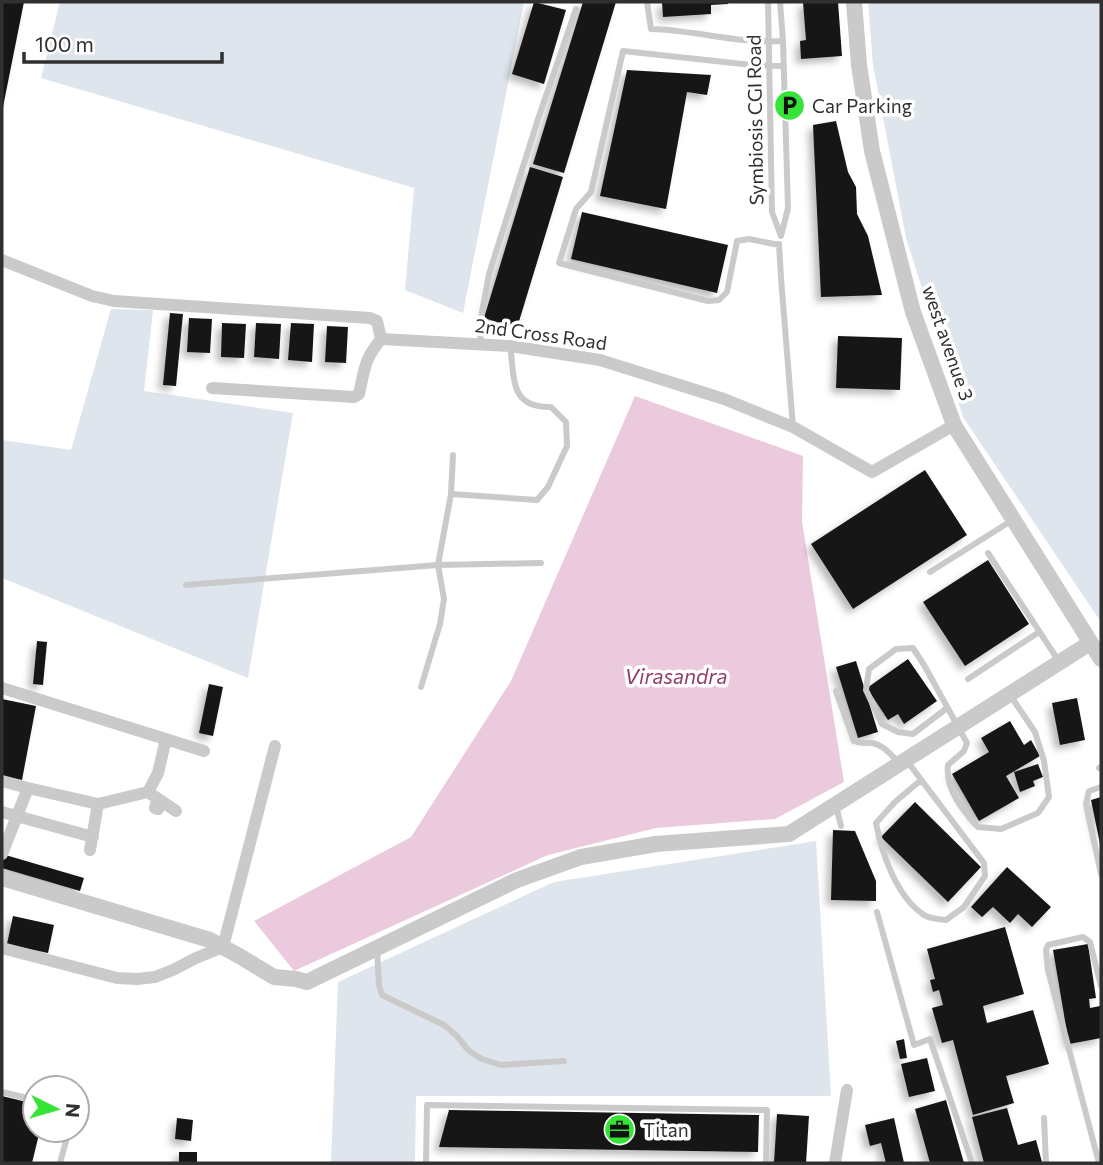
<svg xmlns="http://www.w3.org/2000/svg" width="1103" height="1165" viewBox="0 0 1103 1165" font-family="Commissioner,sans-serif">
  <defs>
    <filter id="shadow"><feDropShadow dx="-5" dy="5" stdDeviation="3.5" flood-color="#0004"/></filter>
  </defs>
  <rect width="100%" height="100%" fill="#fff"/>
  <!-- green -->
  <path fill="#dee5ed" d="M60,2H524L463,313L405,290L414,188L41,78Z
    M868,2H1101V622L963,417L906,238L873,65Z
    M111,309L153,310L144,391L293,413L248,678L2,578V440L71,450Z
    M816,841L831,1096H416L415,1163H331L338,982L554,882Z"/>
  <!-- water -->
  <path fill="#eccadd" d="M635,396L803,456L802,522L844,782L775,819L656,828L548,855L294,971L254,921L411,837L511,681Z"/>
  <!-- building -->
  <path fill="#171717" filter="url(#shadow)" d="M2,2H24L3,107H2Z
    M534,2L566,10L544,84L512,74Z
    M583,2H616L564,173L533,164Z
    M662,2H728V4L711,5V14L663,17Z
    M803,2H838L842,56L801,59L800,41L806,40Z
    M627,70L711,75L707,95L687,92L666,209L600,196Z
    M836,121L848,172L856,187L857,214L868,236L882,295L821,297L813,125Z
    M530,167L563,177L517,328L484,318Z
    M582,212L728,245L717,293L571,259Z
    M170,313L183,314L176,386L163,385Z
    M189,318L212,319L210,353L187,352Z
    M222,323L246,324L244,358L221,357Z
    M256,323L281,324L279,359L254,357Z
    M291,323L314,324L312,362L288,360Z
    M327,326L348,327L346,363L325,362Z
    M838,336L902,338L900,390L836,388Z
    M925,470L967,535L853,609L811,544Z
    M988,560L1029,624L965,666L923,602Z
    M37,641L47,642L43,685L33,684Z
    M908,659L937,701L904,724L898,714L888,720L867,688Z
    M856,661L878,732L858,738L836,667Z
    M209,684L223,687L213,736L199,733Z
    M1077,698L1085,740L1060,745L1052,703Z
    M2,699L36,706L22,780L2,776Z
    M1010,721L1024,745L1031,740L1040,756L1006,776L1019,798L979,821L952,774L989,752L981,738Z
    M1038,764L1043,777L1033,781L1035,786L1020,792L1014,772Z
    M1101,797V844H1100L1091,800Z
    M915,802L981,867L948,902L881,837Z
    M833,830L855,831L876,881V901L831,900Z
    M2,854L84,878L80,891L2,868Z
    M1007,867L1051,907L1032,927L1018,914L1010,923L993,907L982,917L971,907Z
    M13,916L54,925L48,953L7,944Z
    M1005,927L1024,994L983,1006L987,1023L1033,1010L1049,1064L1006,1076L1014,1103L973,1115L953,1040L942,1043L932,1008L943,1005L939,990L933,992L930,980L935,979L927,949Z
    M1088,944L1096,998L1089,999L1090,1008L1100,1006L1101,1038L1069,1044L1053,950Z
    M904,1039L907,1058L900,1059L896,1041Z
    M927,1058L935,1091L909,1097L901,1064Z
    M2,1096L35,1104V1130H40L32,1163H2Z
    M946,1100L964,1163H930L915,1109Z
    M1007,1108L1018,1145L1036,1140L1042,1162L1037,1163H984L972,1117Z
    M449,1110L759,1115L758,1152L439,1147Z
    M777,1114L809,1116L806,1163H774Z
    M177,1118L193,1120L191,1141L175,1139Z
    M894,1118L904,1163H886L881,1143L870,1146L865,1125Z
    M179,1152H197V1163H179Z"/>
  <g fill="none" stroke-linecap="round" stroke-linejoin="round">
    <!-- service -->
    <path stroke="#cacaca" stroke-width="6" d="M647,2L651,29C695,30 739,44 783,41
      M768,2L772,212L781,236L788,208L783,41L780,2
      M779,244L781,278L793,427
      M779,245L749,239L737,241L727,292L719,300L708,301L559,263L576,209L591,192L623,51L752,65L783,66
      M480,344L482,312L489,274L539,116L576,9
      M451,494L537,500L548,487L567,446L566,422L551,407C509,408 515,378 510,346
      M988,553L1058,660
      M930,572L1011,521
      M186,585L438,565L541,563
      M968,679L1039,632
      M421,687L440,624L444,599L438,565L451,494L453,455
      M836,691L854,741C861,744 864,743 871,743C883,744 891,755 899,763
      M947,708L913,734L898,732L882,724L866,690L869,669L896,649L913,648L924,665L967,743L964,751L948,765C945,789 963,811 978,827L1001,829L1038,813L1049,797L1044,761L1035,732L1010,695
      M907,761L984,863L985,876L964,907L946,920C939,919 930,919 924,915C897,897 882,855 876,823L895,802L921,780
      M1099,768L1101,767
      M1101,787L1089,791L1086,804L1101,874
      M836,806L841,826
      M877,912L914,1045L930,1039L972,1163
      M377,949L379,985L382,995L444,1025L456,1035L469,1051L482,1059L501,1065L564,1061
      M2,1092L35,1100
      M1044,1118L1046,1163
      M60,1163L69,1130
      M426,1163L427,1105L767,1110L766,1163
      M1099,1163L1048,970L1046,950L1048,945L1083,937L1090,942L1101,986"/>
    <!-- minor -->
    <path stroke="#cacaca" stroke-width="12" d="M2,260L92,296L114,301L370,318L377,321L381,339
      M381,339L510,346L600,360L724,399L793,427L872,472L954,425
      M212,388L354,397L359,394C365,368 364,360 381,339
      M2,688L204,751
      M2,781L28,788
      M148,792L176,811
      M156,804L160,805L158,809L155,808Z
      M2,812L93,837
      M90,850L98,804
      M2,854L28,788L98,804L148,792L158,773L166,739
      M2,948L117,978L137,979L155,977L173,970L196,958L223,947L275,746
      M835,1163L847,1090"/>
    <!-- tertiary -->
    <path stroke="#cacaca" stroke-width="16" d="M854,2L859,65L872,151L913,312L954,425L1101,659
      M2,878L210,940L241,957L274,977L296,979L307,982L517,880L581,857L656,844L789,834L1090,643"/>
  </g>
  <!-- icons -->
  <defs>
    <symbol id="parking-disc" viewBox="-11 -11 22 22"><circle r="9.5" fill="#35e434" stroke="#fff"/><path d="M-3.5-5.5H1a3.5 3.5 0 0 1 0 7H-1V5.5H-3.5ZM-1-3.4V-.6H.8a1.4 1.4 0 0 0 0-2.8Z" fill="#111"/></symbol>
    <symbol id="office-disc" viewBox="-11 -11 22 22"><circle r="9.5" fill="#35e434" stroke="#fff"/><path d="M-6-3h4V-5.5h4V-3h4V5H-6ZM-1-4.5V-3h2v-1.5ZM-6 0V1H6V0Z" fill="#111"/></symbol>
  </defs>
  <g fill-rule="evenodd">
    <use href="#parking-disc" x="772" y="88" width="35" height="35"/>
    <use href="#office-disc" x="602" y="1112" width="35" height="35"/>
  </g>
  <g text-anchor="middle" stroke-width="7" stroke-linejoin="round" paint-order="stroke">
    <!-- poi labels -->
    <g font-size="19" fill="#303030" stroke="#fff" text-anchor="start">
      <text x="812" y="113">Car Parking</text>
      <text x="643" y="1137">Titan</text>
    </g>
    <!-- street labels -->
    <g font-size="19" fill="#303030" stroke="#fff">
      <text transform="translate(755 120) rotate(-91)" y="7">Symbiosis CGI Road</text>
      <text transform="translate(541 334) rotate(8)" y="7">2nd Cross Road</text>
      <text transform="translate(948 343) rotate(71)" y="7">west avenue 3</text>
    </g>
    <!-- water labels -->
    <g font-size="21" font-style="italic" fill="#923e6b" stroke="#fff">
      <text x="676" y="684">Virasandra</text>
    </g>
  </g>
  <!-- border -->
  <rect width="1103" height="1165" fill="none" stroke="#303030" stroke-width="7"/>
  <!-- north arrow -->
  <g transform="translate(56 1109) rotate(95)"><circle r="33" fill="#ffffff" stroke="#acacac" stroke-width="2"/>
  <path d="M0-5L12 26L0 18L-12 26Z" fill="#35e434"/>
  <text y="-10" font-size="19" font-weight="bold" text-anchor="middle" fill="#303030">N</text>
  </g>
  <!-- scale -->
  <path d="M24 52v10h198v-10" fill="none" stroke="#303030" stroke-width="3.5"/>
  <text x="35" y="52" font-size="21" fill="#303030" stroke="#ffffff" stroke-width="5" paint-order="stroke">100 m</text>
</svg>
